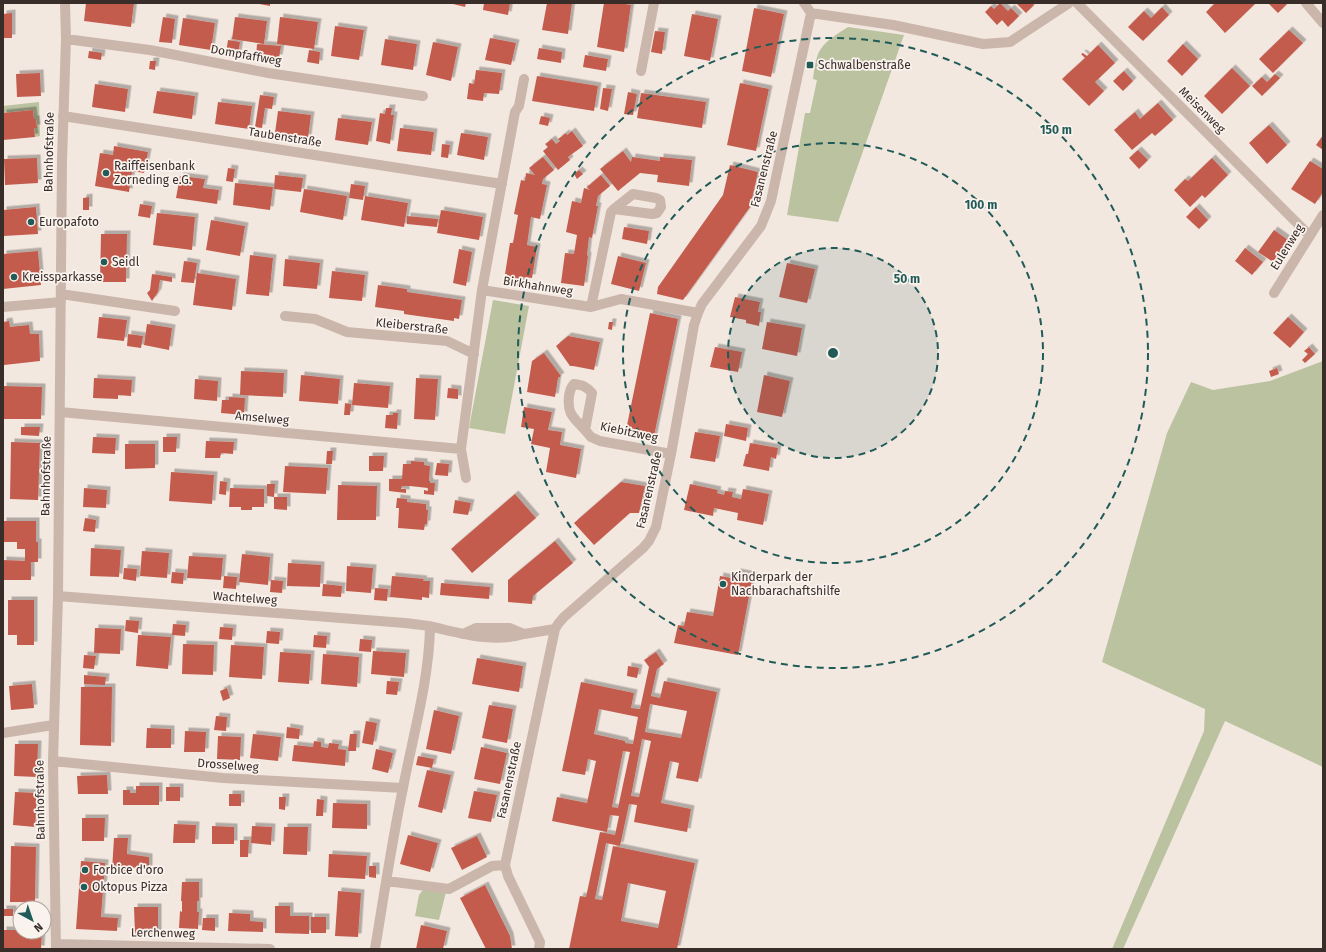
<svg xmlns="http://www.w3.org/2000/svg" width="1326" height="952" viewBox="0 0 1326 952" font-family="'Fira Sans',sans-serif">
  <defs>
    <filter id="shadow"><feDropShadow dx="3.5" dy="-3.5" stdDeviation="0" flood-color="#0004"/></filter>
  </defs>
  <rect width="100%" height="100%" fill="#f3e8e0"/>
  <!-- green -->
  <path fill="#bac2a0" d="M848,27L904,35L838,222L787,215L805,113H810L817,80L813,79C814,71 815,62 818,54C823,42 837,34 848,27Z
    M39,102L40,136L35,137L34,128H37L36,119H34L33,110L3,113V106Z
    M493,300L529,306L505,434L469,428Z
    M1323,361V767L1225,721L1123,949H1112L1204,731L1205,709L1102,662L1167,433L1191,382L1213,390L1270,381Z
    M423,890L446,892L439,920L415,916L419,895Z"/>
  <!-- building -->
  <path fill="#c45c4d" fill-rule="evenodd" filter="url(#shadow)" d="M86,3H134L131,27L84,21Z
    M254,3H270V6Z
    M449,3H466L465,7Z
    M484,3H510L508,15L483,10Z
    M547,3H572L568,34L542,30Z
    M604,3H619L631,5L624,52L597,47Z
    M1000,3L1008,11L1011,8L1019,16L1008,27L1002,20L997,25L985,12L991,6L994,9Z
    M1016,3H1032L1034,5L1026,13Z
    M1215,3H1256L1225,33L1206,12Z
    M1268,3H1286L1287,4L1278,13Z
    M1162,7L1169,15L1143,41L1128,27L1144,11L1151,18Z
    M754,8L784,14L771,77L742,71Z
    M12,13V38H3V14Z
    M692,14L718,19L710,61L684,56Z
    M163,17L175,19L172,43L159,42Z
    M235,17L267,21L264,44L232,39Z
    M280,17L318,22L314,49L277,44Z
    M183,18L215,23L211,50L179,45Z
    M335,26L364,30L359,60L331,56Z
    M1289,30L1303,43L1273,73L1259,59Z
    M655,31L665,32L662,54L651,52Z
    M490,38L516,43L511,65L485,60Z
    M385,39L417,44L413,70L381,65Z
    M228,40L240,42L238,54L226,53Z
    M433,42L458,47L451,81L426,75Z
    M257,44L281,46L279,58L268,57V59L256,57Z
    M1183,44L1198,59L1182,76L1167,61Z
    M1098,45L1115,63L1095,82L1104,91L1089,106L1062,79L1085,58L1081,54L1083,53L1087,56Z
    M539,48L562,52L561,63L537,59Z
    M309,50L320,52L319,64L307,62Z
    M89,51L102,53L101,60L88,58Z
    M585,55L608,59L606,71L583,67Z
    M150,61H156L155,70L149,69Z
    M1232,68L1250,86L1222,114L1204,96Z
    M476,70L502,73L499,94L484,93L483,101L467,99L469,83L474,84Z
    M1124,71L1133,81L1123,91L1113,81Z
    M40,73L41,96L17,97L16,74Z
    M1275,74L1280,78L1262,96L1252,86L1262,77L1267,82Z
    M537,76L598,86L594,111L532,101Z
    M740,83L769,89L756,151L727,145Z
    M95,84L128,89L125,112L92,107Z
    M603,88L612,89L608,111L600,109Z
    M157,91L195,96L192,119L153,113Z
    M628,92L637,94L633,115L624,114Z
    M641,93L706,102L702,128L637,118Z
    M260,95L274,97L272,109L265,108L262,128L255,127Z
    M218,102L252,106L249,129L215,124Z
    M1158,103L1173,120L1155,136L1152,133L1132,150L1114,130L1135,112L1140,119Z
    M386,108H392L391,115H394L390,144L376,141L380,113L385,114Z
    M33,110L34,119H36L37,128H34L35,137L3,140V113Z
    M278,111L311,115L308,138L275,133Z
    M541,116L550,118L548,126L539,124Z
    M338,118L372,122L368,145L335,140Z
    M1269,125L1287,145L1267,164L1249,143Z
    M400,128L434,132L431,155L397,151Z
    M572,131L583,146L568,157L570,160L558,170L543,151L548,147L545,144L552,139L556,144L560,141L558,139L566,133L567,135Z
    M461,133L488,137L484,160L457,155Z
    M1323,135V150L1316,145Z
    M442,144L450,145L448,158L441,157Z
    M114,146L148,152L144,173L132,171L129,192L95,186L100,153L113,155Z
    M1138,150L1148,160L1139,169L1129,158Z
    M623,151L631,162L632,157L660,161V157L692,160L689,186L657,182L658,175L640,173L618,191L600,169Z
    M543,157L554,170L543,179L542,184L547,185L540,219L531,217L527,245L537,247L532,278L523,277L521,287L506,284L507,274H505L510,243H513L518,215L514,214L521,180L525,181L526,173L535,175L529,168Z
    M37,158L38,183L5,185L4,159Z
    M1212,158L1228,175L1205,198L1202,195L1190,207L1174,190L1185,179L1188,181Z
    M1310,161L1323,169V192L1315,204L1291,189Z
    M730,165L758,172L750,207L683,300L657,294L658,287L723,195Z
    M228,168L235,169L233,182L226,181Z
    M579,170L583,174L577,179L574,174Z
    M275,175L303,178L301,192L274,189Z
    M601,175L610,186L598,196L596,206H598L592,238L589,237L587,255L588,256L584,286L561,283L565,253L574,254L577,235L566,232L572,201L581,203L584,188L590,190L587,187Z
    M180,176L205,179L203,188L219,190L217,204L176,198Z
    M235,183L273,187L270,210L233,205Z
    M351,184L365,186L363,200L349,198Z
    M304,189L347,196L343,220L300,212Z
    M365,196L408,203L404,227L361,220Z
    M89,197V210H83V198Z
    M140,204L152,206L150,218L138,216Z
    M36,207L38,234L4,236L3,210Z
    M1196,207L1208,220L1199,229L1186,217Z
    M441,210L483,217L479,240L437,233Z
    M157,213L195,217L192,250L153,245Z
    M407,216L438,219L437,227L407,224Z
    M211,220L245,226L240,256L206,250Z
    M624,227L649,231L647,244L622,239Z
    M1274,230L1291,242L1276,264L1258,252Z
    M101,234H127L126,282H100Z
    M1245,248L1263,262L1252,275L1235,261Z
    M459,249L472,252L466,286L453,283Z
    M38,251L41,285L3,289V254Z
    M250,255L273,258L269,296L246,294Z
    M618,256L646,263L639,291L611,284Z
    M285,259L320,263L317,289L283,286Z
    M184,261L197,263L194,283L181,282Z
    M787,263L815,269L807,303L779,297Z
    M332,271L365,275L362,301L329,298Z
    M197,273L236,279L232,310L193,305Z
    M152,274L172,277V282L160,280L158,292L152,301L147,293L150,290Z
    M378,285L407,289V292L462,300L459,319L454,318V321L418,316L404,314V311L375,307Z
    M735,297L760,302L758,312H761L759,326L746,323V320L730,317Z
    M650,313L678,319L653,441L625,435Z
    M99,317L127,320L124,341L97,338Z
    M1288,317L1304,332L1290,348L1273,333Z
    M9,321L10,327L29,325L30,334H39L40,361L4,365L3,322Z
    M609,322H613L612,330L608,329Z
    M767,322L802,328L797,356L762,349Z
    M147,324L172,328L169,350L144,345Z
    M128,334L143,336L141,348L127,346Z
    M568,336L600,342L594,370L573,366H570L556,346Z
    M715,347L742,352L738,372L710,367Z
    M1309,347L1315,354L1305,363L1302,360L1308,354L1304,351Z
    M544,353L561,376L558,378L555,397L527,392L532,361Z
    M1277,368L1279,374L1271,377L1269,371Z
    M241,371L284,373L283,397L240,395Z
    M301,375L340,379L338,404L299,401Z
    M764,375L790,381L782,417L757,412Z
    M94,378L132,380L131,396L118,395V399L93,398Z
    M416,378L438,379L435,420L414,419Z
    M195,379L218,381L217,401L194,399Z
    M354,383L390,386L388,408L352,405Z
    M3,386L42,387L41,419H3Z
    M448,388L458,389V399L447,398Z
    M229,397L245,398L244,415L221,413L222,400H229Z
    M345,403L351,404L350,415H344Z
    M524,407L552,412L548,430L562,432L560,445L581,449L576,478L546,472L550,448L531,444L534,429L521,427Z
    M393,413H398L397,429L385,428L386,415H393Z
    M726,424L748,428L746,441L724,436Z
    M21,427H40L39,436L21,435Z
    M695,432L720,436L715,462L690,458Z
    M93,437L116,438L115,454L92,453Z
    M163,437H177L176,452H163Z
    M206,441L234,442L233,454L221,453L220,458H205Z
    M11,442L40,443L38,500L10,499Z
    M750,443L778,448L776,459L771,457L769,471L743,466L746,454H748Z
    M125,444H155V468L125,469Z
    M327,451H333L332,464H326Z
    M369,456H384L383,471H369Z
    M411,461L424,462V465L430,466L429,481H430V483H435L434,495L424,494V490L428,491V488L410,486H402L401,489H406V493L389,491V479H402L403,464H411Z
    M437,463L449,464L448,476L435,475Z
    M285,466L328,468L326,494L283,492Z
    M171,472L214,475L212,504L169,501Z
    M220,481L227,482L226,495L219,494Z
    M621,482L645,486L639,513H630L594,545L574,523Z
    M267,484H275L274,497L267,496Z
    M690,484L718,490L717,493L724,495L725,491L733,492L732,497L741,499L743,489L769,494L763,525L737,520L738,513L714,508L713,516L684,510Z
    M338,485L377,486L376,520H337Z
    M84,488L107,490L106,508L83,507Z
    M230,488L264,489V507H252V510H241V507H229Z
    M515,494L536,518L472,573L451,549Z
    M274,497H287V510L274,509Z
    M397,498L407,499V502L426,504V510H428L427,524H425L424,530L398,528L399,508H396Z
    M455,500L471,503L468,515L453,513Z
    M85,518L96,520L95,532L83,531Z
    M3,521H36V542H38V562H31V580H3V560L25,561V549H17V542H3Z
    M555,541L573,563L533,596L532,604L508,602V580Z
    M91,548L121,550L119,577L90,576Z
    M142,551L169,553L167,578L140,576Z
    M242,554L270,557L268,585L239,582Z
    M189,556L223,558L221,580L187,578Z
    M288,563L321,565L320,587L287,586Z
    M347,566L373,568L371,593L346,591Z
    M124,568L137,569L136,581L123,579Z
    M172,572L184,573L183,584L171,583Z
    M737,572L753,575L738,655L674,643L678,625L684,626L687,612L713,616L720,576L736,579Z
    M224,576L237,577L236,589L223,588Z
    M392,576L424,579L423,581H430L429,598L422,597V600L390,597Z
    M271,580L283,581L282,593L270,592Z
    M441,583L490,587L489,599L440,595Z
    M323,584L342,586L341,597L322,596Z
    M375,588L388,589L387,601L374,600Z
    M8,600H34V645H17V635H8Z
    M126,620L139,621L138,633L125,631Z
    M173,624L186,625L185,636L172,635Z
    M220,627L233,628L232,640L219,639Z
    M95,628L121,629L120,654L94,653Z
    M267,631L280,632L279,644L266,643Z
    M138,635L171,637L168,669L136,666Z
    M314,635L327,636L326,648L313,647Z
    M360,639L372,640L371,652L359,651Z
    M183,644L214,645L213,675L182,674Z
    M231,645L264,647L262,679L229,677Z
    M373,651L406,653L404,677L371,674Z
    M280,652L311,654L309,684L278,682Z
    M656,652L664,664L657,669L651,696L660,698L664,681L717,692L698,782L676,778L679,763L670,761L661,803L691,809L687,832L634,822L637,805L629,804L620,846L606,843L595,899L602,900L613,846L695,863L677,949H569L580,896L586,897L600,832L615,835L619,816L610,815L607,832L552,821L557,797L587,803L596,761L588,759L585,775L562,771L581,682L634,693L631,708L640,709L649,667L644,660ZM650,704L687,711L681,738L645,732ZM599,709L638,717L633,744L625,743V741L594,734ZM642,739L651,741L639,797L631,796ZM623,751L630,752L618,808L612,807ZM628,883L666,891L658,928L621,921Z
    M323,654L359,657L357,687L321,684Z
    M84,655L96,656L94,669L83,668Z
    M477,658L523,666L519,692L472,684Z
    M628,666L639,668L637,678L627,676Z
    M84,675L106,677L105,685L84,684Z
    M387,681L399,682L397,695L386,694Z
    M32,684L34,708L11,710L9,686Z
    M81,687H112L111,746L80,745Z
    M227,688L230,698L223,701L220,691Z
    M489,705L513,709L507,743L482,738Z
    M434,710L459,716L451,754L426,749Z
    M216,716L227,717L226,731L214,730Z
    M366,721L377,723L373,745L362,743Z
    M287,727L300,729L299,739L286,738Z
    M147,728L171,729V748H146Z
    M185,731L206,732L205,752H184Z
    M253,734L281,737L278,761L250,758Z
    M350,734H357L356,751H348Z
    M218,736L241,737L240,760L217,759Z
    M314,741L321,742V747L328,748L329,743L339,744L338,749L346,750L345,766L292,761L294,745L313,747Z
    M15,744H38L37,777L14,776Z
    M481,747L507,753L500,784L474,779Z
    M376,749L393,753L388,773L372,769Z
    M418,756L434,759L432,768L416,765Z
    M427,770L451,775L442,813L418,807Z
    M107,775L108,794H78L77,776Z
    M136,786H159V805H123V790H130V793H136Z
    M166,787H180V801H166Z
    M474,791L497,795L491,822L468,818Z
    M15,792L37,793L35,827L13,825Z
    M229,794H241V806H229Z
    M279,797H286L285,810L279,809Z
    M317,799L324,800L323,816H316Z
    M333,803L367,804V829L332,828Z
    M82,818H105L104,841H82Z
    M174,824L196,825L195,843H173Z
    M212,826L234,827V844H212Z
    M252,826L272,827L271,845L251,843Z
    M284,827H308L307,855L283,854Z
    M408,835L438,843L430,872L400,864Z
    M477,836L487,857L462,870L451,848Z
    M114,838H128L127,854L149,857V869L127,867L126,872L112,870Z
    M240,840H249L248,857H240Z
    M11,846L36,847L35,902H10Z
    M329,854L367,856L365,879L328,877Z
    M81,861L105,863L101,917L118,918L117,931L76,929Z
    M369,866H376V878L369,877Z
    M182,882H199V901H197V912H199L198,929L179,928L180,911L182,912V901H181Z
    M485,885L510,936L512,949H486L460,898Z
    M338,891L361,893L358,937L335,936Z
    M275,906H290V916H309V934L275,933Z
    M134,907H158V934H135Z
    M3,909H13V916H3Z
    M229,913L250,914V921L263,922V932L228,931Z
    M311,917H326V933H311Z
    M203,918H215V931L202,930Z
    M421,925L447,931L443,949H416Z
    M3,930H20V932H42L41,949H3Z"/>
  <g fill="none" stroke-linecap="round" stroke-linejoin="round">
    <!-- minor -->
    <path stroke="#cbb6ab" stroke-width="10" d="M804,3L811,13L893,25L983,44L1010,42L1069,3
      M1077,3L1309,235
      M1306,3L1323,23
      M66,39L150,50L268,73L423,96
      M641,71L654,3
      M63,116L502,184
      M614,209L633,194L656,198L660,200L661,207L657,213L652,214L614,209L611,212L591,307L621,299L698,313
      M482,290L591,307
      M1274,293L1323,215
      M61,294L175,311
      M3,307L61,302
      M285,316L315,319L347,332L447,341L474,354
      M60,412L461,449
      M585,430C573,417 567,414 569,396C570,391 570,388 574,384C582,385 586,386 592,393L585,430L591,437L600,441L671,454
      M466,478L461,449L482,290L515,112L519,106L524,79
      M58,596L405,623C414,624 424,625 433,627C464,634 493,643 524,634L510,628H476L463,634
      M524,634L555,629
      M3,733L53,725
      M53,761L223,778L403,788
      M387,881L449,889L492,866L505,865
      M56,944L270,949
      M56,949L53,761L58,596L62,161L66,39L65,3
      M375,949C384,895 392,841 403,788C413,735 429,681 430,627
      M539,949L540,942L508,876L505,865L555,629L558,624L564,617L643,548L649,541L656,527L671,454L694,325L698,313L702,304L761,226L771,201L811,13"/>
  </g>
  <!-- distance rings -->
  <circle cx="833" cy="353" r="105" fill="#205b58" fill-opacity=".12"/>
  <g fill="none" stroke="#205b58" stroke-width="2" stroke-dasharray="7 5">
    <circle cx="833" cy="353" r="105"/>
    <circle cx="833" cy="353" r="210"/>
    <circle cx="833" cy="353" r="315"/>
  </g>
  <!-- markers -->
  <g fill="#205b58" stroke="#faf2ed" stroke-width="1.5">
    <rect x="806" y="61" width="8" height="8" rx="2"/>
    <circle cx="106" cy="173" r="4"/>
    <circle cx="31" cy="222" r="4"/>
    <circle cx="104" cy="262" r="4"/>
    <circle cx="14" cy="277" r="4"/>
    <circle cx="723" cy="584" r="4"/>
    <circle cx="85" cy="870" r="4"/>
    <circle cx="84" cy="887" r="4"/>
  </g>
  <g text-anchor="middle" stroke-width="3.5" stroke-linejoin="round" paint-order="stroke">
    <!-- street labels -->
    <g font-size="12" fill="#392d2a" stroke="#faf2ed">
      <text transform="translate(246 55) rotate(10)" y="4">Dompfaffweg</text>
      <text transform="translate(1202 110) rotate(45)" y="4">Meisenweg</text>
      <text transform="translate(285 137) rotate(9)" y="4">Taubenstraße</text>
      <text transform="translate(49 152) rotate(-89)" y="4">Bahnhofstraße</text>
      <text transform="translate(764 169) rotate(-76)" y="4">Fasanenstraße</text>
      <text transform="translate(1287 247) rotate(-58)" y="4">Eulenweg</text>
      <text transform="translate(538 286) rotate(9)" y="4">Birkhahnweg</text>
      <text transform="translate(412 326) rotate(6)" y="4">Kleiberstraße</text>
      <text transform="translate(262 418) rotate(5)" y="4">Amselweg</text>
      <text transform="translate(629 432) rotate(12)" y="4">Kiebitzweg</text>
      <text transform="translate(46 476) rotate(-89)" y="4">Bahnhofstraße</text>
      <text transform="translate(649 490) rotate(-77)" y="4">Fasanenstraße</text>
      <text transform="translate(245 598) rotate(4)" y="4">Wachtelweg</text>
      <text transform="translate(228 765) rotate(4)" y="4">Drosselweg</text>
      <text transform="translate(509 780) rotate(-78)" y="4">Fasanenstraße</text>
      <text transform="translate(40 800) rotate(-91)" y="4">Bahnhofstraße</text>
      <text transform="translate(163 933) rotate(1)" y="4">Lerchenweg</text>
    </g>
    <!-- poi labels -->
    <g font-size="12" fill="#392d2a" stroke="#faf2ed" text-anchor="start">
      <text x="818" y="69">Schwalbenstraße</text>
      <text x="114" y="170">Raiffeisenbank<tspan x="114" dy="14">Zorneding e.G.</tspan></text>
      <text x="39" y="226">Europafoto</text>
      <text x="112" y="266">Seidl</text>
      <text x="22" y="281">Kreissparkasse</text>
      <text x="731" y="581">Kinderpark der<tspan x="731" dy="14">Nachbarachaftshilfe</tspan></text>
      <text x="93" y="874">Forbice d'oro</text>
      <text x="92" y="891">Oktopus Pizza</text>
    </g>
  </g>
  <circle cx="833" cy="353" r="6" fill="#205b58" stroke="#faf2ed" stroke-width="2"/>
  <g font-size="12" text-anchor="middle" font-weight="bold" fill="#205b58" stroke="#faf2ed" stroke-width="3.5" stroke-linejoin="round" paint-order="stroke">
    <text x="1056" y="134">150 m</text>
    <text x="981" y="209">100 m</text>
    <text x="907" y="283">50 m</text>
  </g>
  <!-- border -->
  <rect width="1326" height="952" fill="none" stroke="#392d2a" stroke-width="8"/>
  <!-- north arrow -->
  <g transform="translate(32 920) rotate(140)"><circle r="19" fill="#faf2ed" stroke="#ada39f"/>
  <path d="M0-3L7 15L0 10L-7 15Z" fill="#205b58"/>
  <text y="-6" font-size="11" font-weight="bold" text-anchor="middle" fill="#392d2a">N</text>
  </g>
</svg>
